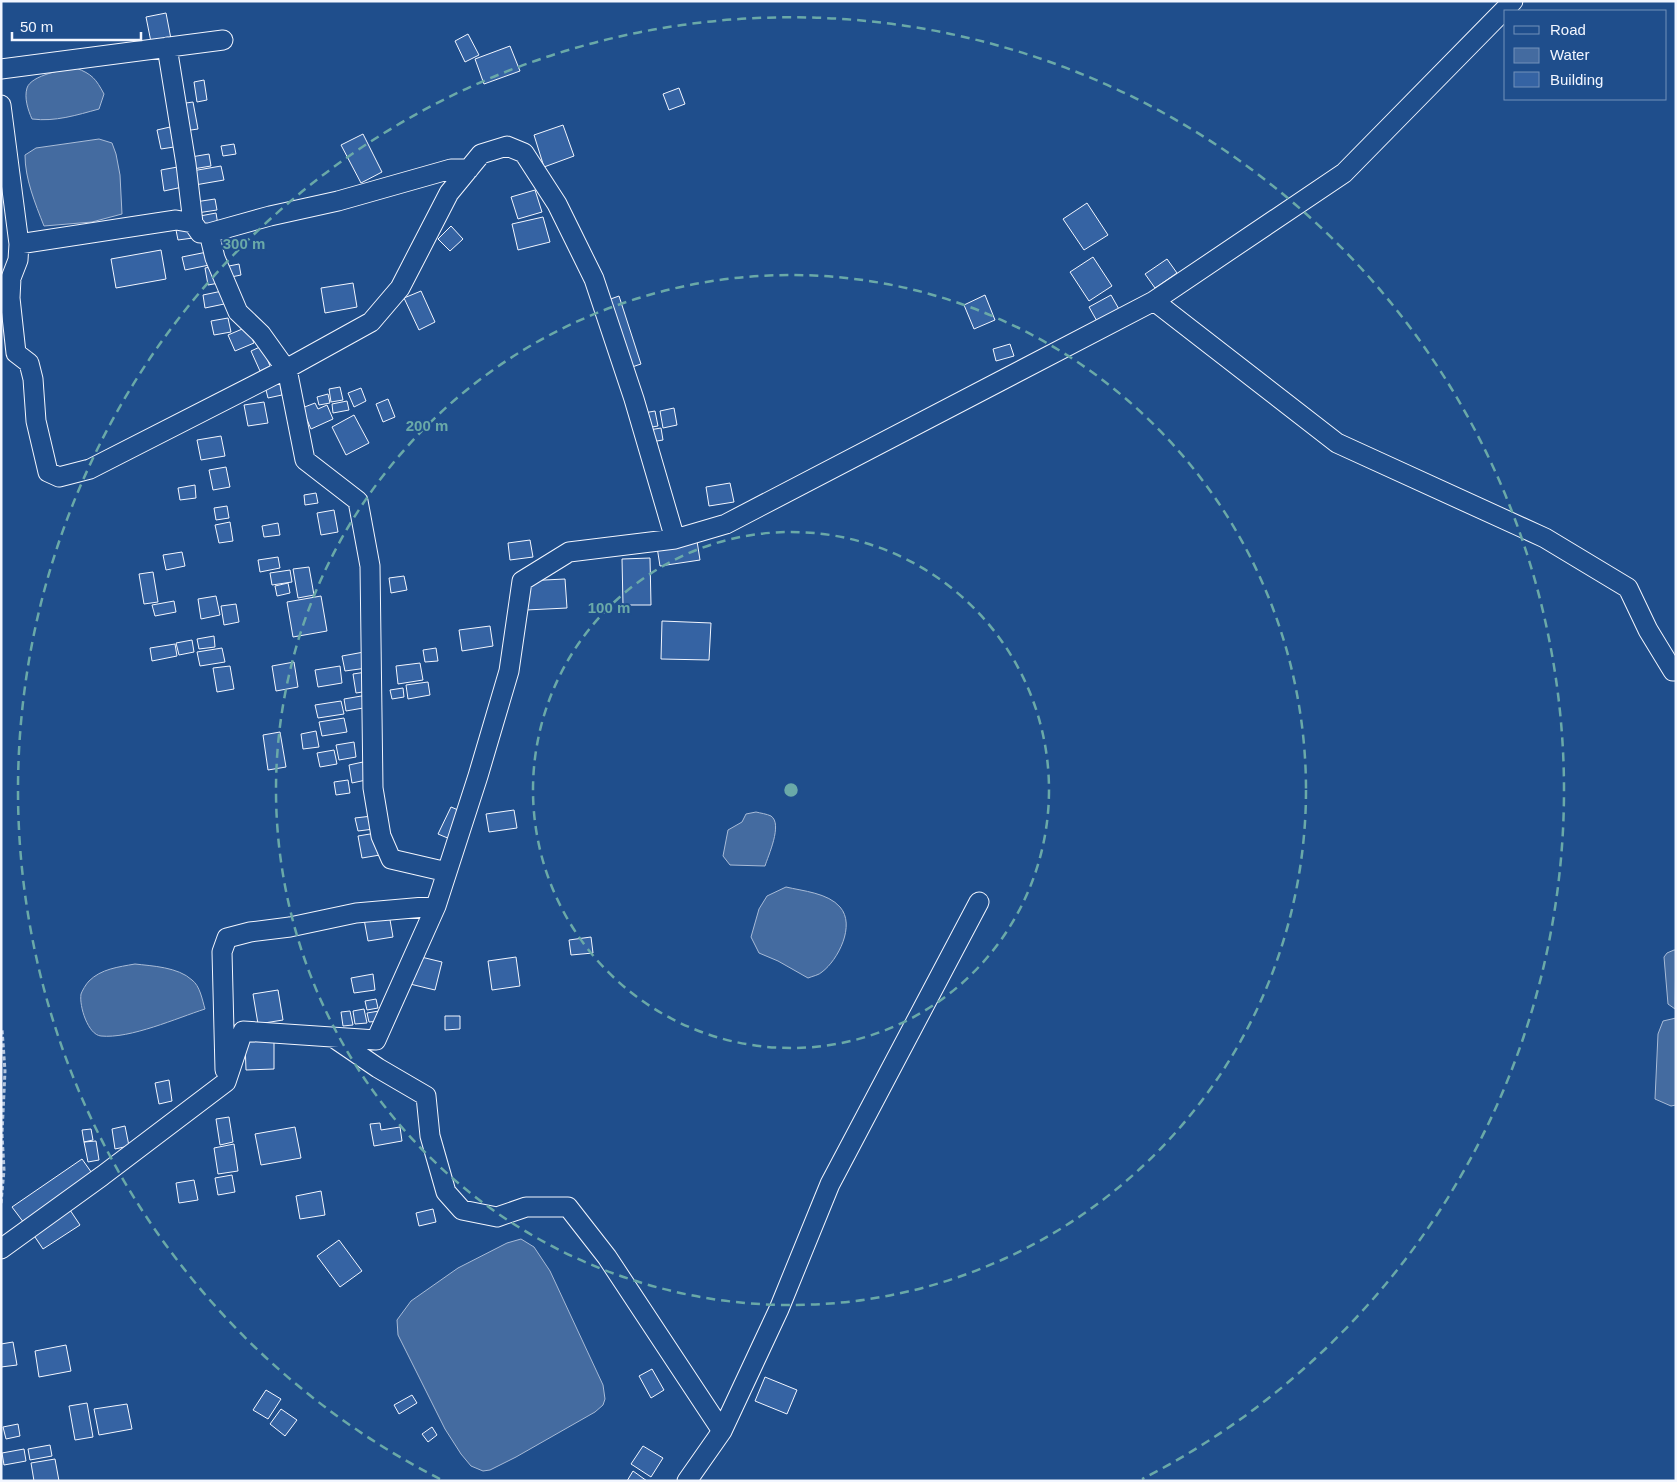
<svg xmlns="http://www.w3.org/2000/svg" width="1677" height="1482" viewBox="0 0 1677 1482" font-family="Arial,sans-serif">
  <rect width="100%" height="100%" fill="#1f4e8c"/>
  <!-- water -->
  <path fill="#446ba0" stroke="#a8bbd7" d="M76,68C92,74 96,79 104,94L99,109C77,115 55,122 32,119C28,110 24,98 27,88C31,75 65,69 76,68Z
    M99,139L112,143L116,154L120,175L122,214L92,222L44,226C35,203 25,179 25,155L36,148Z
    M756,812C760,813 767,814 771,816C783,824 768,856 765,866L730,865L723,856L728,830L742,822L746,814Z
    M786,887C803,891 828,893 840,907C856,925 838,960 822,972C819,975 813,976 808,978L778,961L759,953L751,937L759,909L767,896Z
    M1674,950H1676L1675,1009L1668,1004L1664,957L1667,953Z
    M135,964C152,966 178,967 192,980C200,986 202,999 205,1009C177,1018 130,1039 101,1036C88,1035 79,1006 81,994C82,991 86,984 89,981C101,969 118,967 135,964Z
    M1676,1018V1105L1671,1106L1655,1099L1658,1034L1663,1021Z
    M521,1239L534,1247L550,1271L603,1385L605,1399L603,1405L595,1412L516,1457L490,1470L483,1471L471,1466L461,1454L445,1429L398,1335L397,1320L411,1301L458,1268L507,1243Z"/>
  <!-- building -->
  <path fill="#3563a3" stroke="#f2f6ff" d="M166,13L171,39L151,42L146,17Z
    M468,34L479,55L465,62L455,41Z
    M510,46L520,71L484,84L475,59Z
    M204,80L207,100L197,102L194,82Z
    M679,88L685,104L669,110L663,94Z
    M193,102L198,129L184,131L179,104Z
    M563,125L574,156L544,167L534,135Z
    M170,127L174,147L161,149L157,130Z
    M363,134L382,172L361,183L341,145Z
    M234,144L236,154L223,156L221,146Z
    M209,154L211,166L193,169L191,157Z
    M183,166L187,186L164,191L161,170Z
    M221,166L224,180L195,185L192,171Z
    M535,190L542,212L518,219L511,197Z
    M215,199L217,210L197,213L195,202Z
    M1087,203L1108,235L1084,250L1063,219Z
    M216,213L218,225L202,228L200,216Z
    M543,217L550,242L518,250L512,224Z
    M451,226L463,239L450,251L438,239Z
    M191,227L193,238L178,240L176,230Z
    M161,250L166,279L116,288L111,259Z
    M212,251L214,264L185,270L182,257Z
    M1093,257L1112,286L1089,301L1070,272Z
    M1167,259L1177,273L1155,288L1145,274Z
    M239,264L241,275L226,278L224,267Z
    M216,266L219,283L208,285L205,268Z
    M353,283L357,307L325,313L321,288Z
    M227,290L229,303L205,308L203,295Z
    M421,291L435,322L419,330L404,298Z
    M985,295L995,320L974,329L964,305Z
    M1111,295L1120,311L1098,323L1089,307Z
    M619,296L641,364L626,369L605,301Z
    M228,318L231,332L214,335L211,321Z
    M247,327L254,343L235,351L228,335Z
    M1010,344L1014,356L996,361L993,349Z
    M262,346L270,366L260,371L251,351Z
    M280,383L282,395L268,398L265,386Z
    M340,387L343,400L331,402L329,389Z
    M361,388L366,401L354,407L348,393Z
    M328,394L330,403L319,405L317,397Z
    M388,399L395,417L383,422L376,404Z
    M347,401L349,410L333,413L332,404Z
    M264,402L268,423L248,426L244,405Z
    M315,403L318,409L327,405L333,419L311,429L302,408Z
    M674,408L677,425L663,428L660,411Z
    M655,411L658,426L646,428L644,413Z
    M354,415L369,443L346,455L332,427Z
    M661,428L663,440L651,442L649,430Z
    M221,436L225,456L201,460L197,440Z
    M226,467L230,487L213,490L209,470Z
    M730,483L734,502L709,506L706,487Z
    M195,485L196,498L180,500L178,488Z
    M316,493L318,503L305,505L304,495Z
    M227,506L229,518L216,520L214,508Z
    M334,510L338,532L321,535L317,513Z
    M230,522L233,541L219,543L215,525Z
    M278,523L280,535L264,537L262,526Z
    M530,540L533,557L510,560L508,543Z
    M697,541L700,560L660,566L657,547Z
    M182,552L185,566L166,570L163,555Z
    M278,557L280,568L260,572L258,560Z
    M650,558L651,605H623L622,559Z
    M309,567L314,595L298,598L293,569Z
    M290,570L292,582L272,585L270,573Z
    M153,572L158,602L144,604L139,574Z
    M404,576L407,590L391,593L389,578Z
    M565,579L567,608L526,610L524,581Z
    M288,583L290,593L277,596L275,586Z
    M216,596L220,615L201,619L198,599Z
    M321,596L327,631L293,637L287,602Z
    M174,601L176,612L155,616L152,605Z
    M236,604L239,622L224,625L221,606Z
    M662,621L711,623L709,660L661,659Z
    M490,626L493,646L462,651L459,630Z
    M214,636L215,647L199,649L197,639Z
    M192,640L194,652L179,655L176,643Z
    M175,644L177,656L152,661L150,648Z
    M222,648L225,662L200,666L197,652Z
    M436,648L438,661L425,662L423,650Z
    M364,652L367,668L345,671L342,656Z
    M294,662L298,687L276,691L272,666Z
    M420,663L423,680L398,684L396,666Z
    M230,666L234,689L217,692L213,668Z
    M340,666L342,683L318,687L315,670Z
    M366,672L369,691L356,693L353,674Z
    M428,682L430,695L408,699L406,685Z
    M403,688L404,697L392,699L390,690Z
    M367,695L369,707L346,711L344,699Z
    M341,701L344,714L318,718L315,705Z
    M344,718L347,732L322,736L319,722Z
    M316,731L319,747L303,749L301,734Z
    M280,732L286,767L268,770L263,735Z
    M354,742L356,757L339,760L336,745Z
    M334,750L337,764L320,767L317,753Z
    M363,762L366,780L352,783L349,765Z
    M348,780L350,793L336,795L334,782Z
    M451,807L463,812L450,839L438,834Z
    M514,810L517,828L489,832L486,814Z
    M372,816L374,829L358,831L355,818Z
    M376,833L380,855L362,858L358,836Z
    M389,914L393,937L368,941L364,919Z
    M591,937L593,953L571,955L569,940Z
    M417,956L442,962L435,990L410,984Z
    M516,957L520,986L492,990L488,961Z
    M373,974L375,990L354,993L351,978Z
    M278,990L283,1020L258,1024L253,994Z
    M376,999L378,1008L367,1010L365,1001Z
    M364,1009L367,1023L355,1024L353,1011Z
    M350,1011L353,1025L343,1026L341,1012Z
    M379,1011L381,1021L369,1022L367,1013Z
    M445,1016H460V1029L445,1030Z
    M274,1041V1069L246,1070L245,1042Z
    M169,1080L172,1101L159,1104L155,1083Z
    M229,1117L233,1142L220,1145L216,1119Z
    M380,1123L381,1130L400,1127L402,1141L374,1146L370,1124Z
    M125,1126L129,1146L115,1149L112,1129Z
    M295,1127L301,1158L261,1165L255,1134Z
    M91,1129L93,1140L84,1142L82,1130Z
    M96,1141L99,1160L88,1162L84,1142Z
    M234,1144L238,1171L218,1174L214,1148Z
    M82,1159L94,1176L24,1223L12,1207Z
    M232,1175L235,1192L218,1195L215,1178Z
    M194,1180L198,1200L179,1203L176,1183Z
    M321,1191L325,1215L300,1219L296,1196Z
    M433,1209L436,1222L419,1226L416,1213Z
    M70,1210L80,1225L43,1249L33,1234Z
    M339,1240L362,1271L340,1287L317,1256Z
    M13,1342L17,1365L1,1367V1344Z
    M66,1345L71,1371L39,1377L35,1351Z
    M652,1369L664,1390L651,1398L639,1376Z
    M765,1377L797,1390L787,1414L755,1401Z
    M266,1390L281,1399L268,1419L253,1410Z
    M412,1395L417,1403L399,1414L394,1405Z
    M87,1403L93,1437L75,1440L69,1406Z
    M127,1404L132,1429L99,1435L94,1409Z
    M281,1409L297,1420L285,1436L270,1424Z
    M18,1424L20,1436L6,1439L3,1427Z
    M432,1427L437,1435L428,1442L422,1434Z
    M50,1445L52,1456L30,1460L28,1449Z
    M643,1446L663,1458L651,1477L631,1464Z
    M24,1449L26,1461L4,1465L2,1453Z
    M55,1459L59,1481H34L31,1463Z
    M633,1471L647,1481H627Z"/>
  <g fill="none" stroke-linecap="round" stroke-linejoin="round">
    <defs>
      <path id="minor" d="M167,47L186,164L193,223
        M1,69L223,40
        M1,105L19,244L18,260L11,278L10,298L16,353L29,363L33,379L36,421L48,472L59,477L90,469L286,369L371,322L400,288L449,193L481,154L507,146L524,153L557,204L594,279L634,399L675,539
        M209,233L215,258L238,312L261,334L286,369
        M19,244L176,220L193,223L200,233H209L270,216L338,201L451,169H469
        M1154,301L1337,443L1545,538L1628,588L1648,630L1673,671H1676
        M287,369L305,460L358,501L370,566L373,788L381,836L391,859L447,872
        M334,1038L378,1068L426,1096L430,1136L446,1192L462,1210L497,1217L526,1207H568L607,1257L722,1431
        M225,1070L222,952L227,938L250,932L290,927L356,913L436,906
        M1,1249L102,1176L226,1082L243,1031L376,1040L436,906L478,776L509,671L522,581L569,552L675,539L726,524L1154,301L1344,173L1513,1
        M687,1481L722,1431L779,1309L830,1184L979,902"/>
    </defs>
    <!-- minor casing -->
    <use href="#minor" stroke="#f2f6ff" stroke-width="21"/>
    <!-- path -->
    <path stroke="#b3c4dc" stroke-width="3" stroke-dasharray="4 2.5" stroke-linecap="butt" d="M1,1203L4,1170L2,1134L5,1071L2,1029"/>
    <!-- minor -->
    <use href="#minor" stroke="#1f4e8c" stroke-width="19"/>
  </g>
  <!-- distance rings -->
  <g fill="none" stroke="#6aa9a8" stroke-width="2.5" stroke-dasharray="9 6">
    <circle cx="791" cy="790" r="258"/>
    <circle cx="791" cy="790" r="515"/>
    <path d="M440 1479A773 773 0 1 1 1142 1479"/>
  </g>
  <circle cx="791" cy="790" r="8" fill="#6aa9a8" stroke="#1f4e8c" stroke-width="2.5"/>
  <g font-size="15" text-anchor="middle" font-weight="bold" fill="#6aa9a8" stroke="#1f4e8c" stroke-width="4" stroke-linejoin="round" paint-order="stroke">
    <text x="244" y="249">300 m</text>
    <text x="427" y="431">200 m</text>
    <text x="609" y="613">100 m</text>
  </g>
  <!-- border -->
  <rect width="1677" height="1482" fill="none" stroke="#f2f6ff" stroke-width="5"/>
  <!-- legend -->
  <rect x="1504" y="10" width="162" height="90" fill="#1f4e8c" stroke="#7391ba"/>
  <rect x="1514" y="26" width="25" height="8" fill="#1f4e8c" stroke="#7391ba"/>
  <text x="1550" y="35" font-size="15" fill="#f2f6ff">Road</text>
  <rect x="1514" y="48" width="25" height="15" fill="#446ba0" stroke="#7391ba"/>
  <text x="1550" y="60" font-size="15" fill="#f2f6ff">Water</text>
  <rect x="1514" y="72" width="25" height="15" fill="#3563a3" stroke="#7391ba"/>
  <text x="1550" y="85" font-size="15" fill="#f2f6ff">Building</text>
  <!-- scale -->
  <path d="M12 32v8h129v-8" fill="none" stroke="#f2f6ff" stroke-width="2.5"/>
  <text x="20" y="32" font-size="15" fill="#f2f6ff" stroke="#1f4e8c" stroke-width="4" paint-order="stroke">50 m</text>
</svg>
